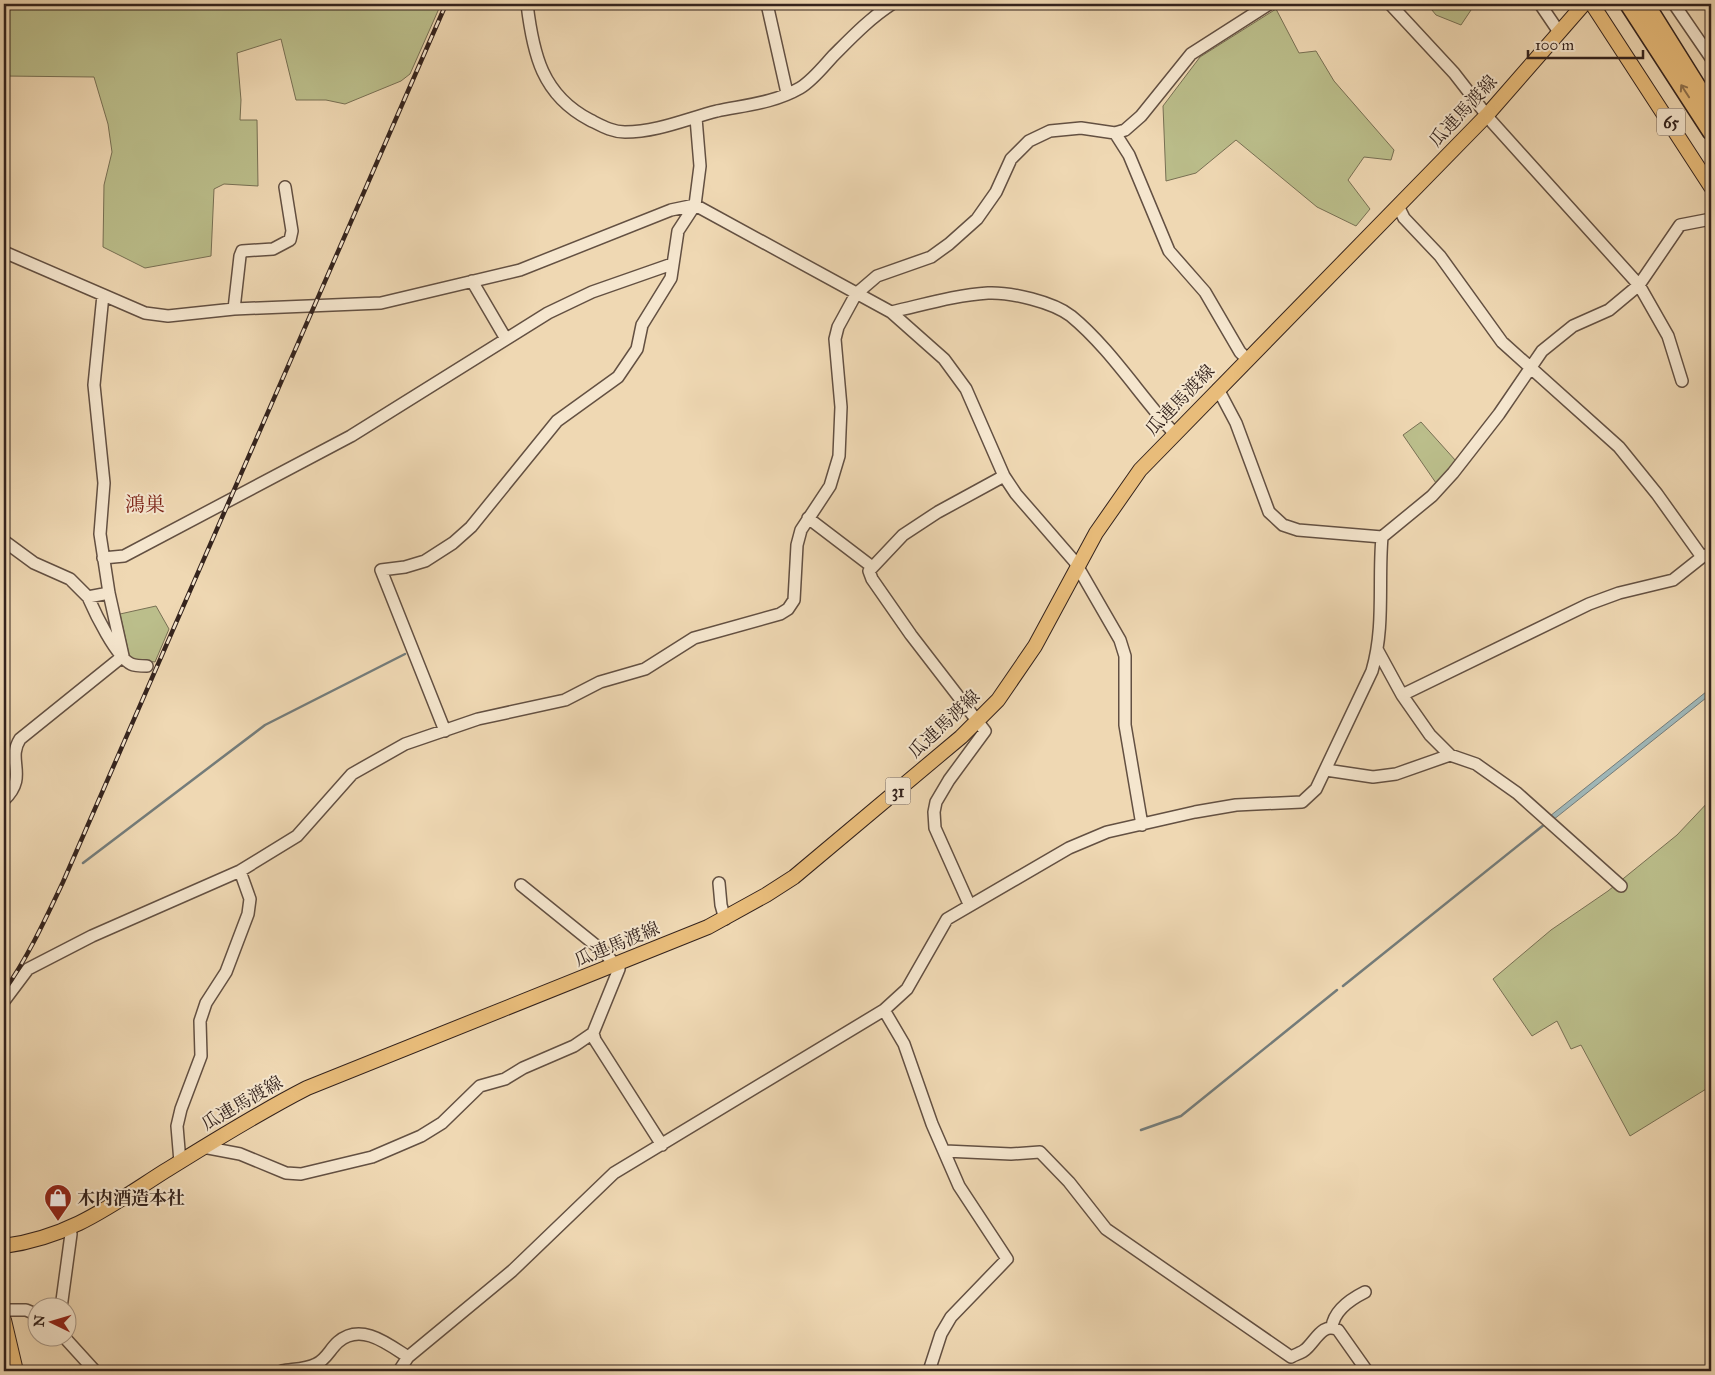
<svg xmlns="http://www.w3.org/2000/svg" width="1715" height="1375" viewBox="0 0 1715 1375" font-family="'IM FELL Great Primer','Noto Serif JP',serif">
  <rect width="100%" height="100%" fill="#efd8b3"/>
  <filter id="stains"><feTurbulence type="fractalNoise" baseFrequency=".004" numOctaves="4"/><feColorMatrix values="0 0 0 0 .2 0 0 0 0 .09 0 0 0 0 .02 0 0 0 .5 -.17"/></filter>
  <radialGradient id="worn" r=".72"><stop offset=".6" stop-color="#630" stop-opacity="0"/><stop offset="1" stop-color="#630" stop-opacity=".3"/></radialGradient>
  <!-- green -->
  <path fill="#bbbe8b" stroke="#787054" d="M4,4H441L410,74L401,81L345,104L326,100H296L281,39L237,53L241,100L240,120H257L258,186L224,184L214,189L211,256L145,268L103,247L104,185L112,152L108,124L94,77L4,76Z
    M1427,4H1475L1461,25L1436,15Z
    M1276,9L1299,53L1316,51L1334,81L1394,150L1391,160L1364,157L1348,180L1370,209L1356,226L1317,207L1236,140L1196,173L1166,181L1163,106L1200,57Z
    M1421,422L1456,461L1436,483L1403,435Z
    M156,606L169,629L155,662L130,659L120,614Z
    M1711,799V1086L1630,1136L1581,1045L1571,1049L1557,1021L1532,1036L1493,979L1551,930L1608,891L1677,835Z"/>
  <!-- water -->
  <path fill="#9fb7b8" stroke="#747c7a" d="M1711,688V694L1553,820L1550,816Z"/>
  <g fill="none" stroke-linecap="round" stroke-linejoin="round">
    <!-- stream -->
    <path stroke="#747c7a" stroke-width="2.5" d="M83,863L265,725L405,654
      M1343,986L1545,824
      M1141,1130L1181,1116L1337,990"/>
    <defs>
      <path id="minor" d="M527,4C533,54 542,95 590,120C602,126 612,132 625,132C657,132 686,119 717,111C746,105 774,103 800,88C812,81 823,67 833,56C852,37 869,19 892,4
        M767,4L787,93
        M1390,4L1454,73L1492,122L1639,285L1668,336L1682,381
        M1540,4L1559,32
        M1674,4L1711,58
        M1115,133L1129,155L1169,251L1205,292L1240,352L1247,359
        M1398,206L1404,218L1440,256L1502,342L1619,447L1657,494L1702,557
        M4,252L145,313L168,316L234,309L381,303L520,270L671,210L695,205L891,312L944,359L966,389L1004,476L1016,494L1075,562L1120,640L1125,656V725L1142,825
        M472,281L506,339
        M103,295L94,385L104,483L100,534L109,593L123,656
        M234,309L240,256L242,251L273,249L290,240L292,231L285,187
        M891,312C923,305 955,295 988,293C1011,292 1053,302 1071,316C1110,348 1140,396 1174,433
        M1218,389L1236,423L1269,512L1283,525L1298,530L1382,537
        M808,518L871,566
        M4,541L34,563L70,579L88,597L109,593
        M103,558L124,556L351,436L548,313L592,292L672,264
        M88,597C95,613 116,657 131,664C135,666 142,666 147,666
        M1378,651L1402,695L1430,735L1450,755L1476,764L1517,793L1621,886
        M1402,695L1589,604L1619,593L1673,580L1702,557L1711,553
        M445,731L381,570L405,567L425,561L453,543L471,527L557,421L618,377L637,349L642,325L671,278L678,231L695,205L700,166L696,118
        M1326,770L1373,777L1396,774L1450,755
        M4,800C29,776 6,761 20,739L123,656
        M719,883L721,905L725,919
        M969,904L935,828L934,812L936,802L949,780L985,731L911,635L872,579L869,571L903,535L938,512L1004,476
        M4,1001L28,969L92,936L240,871L297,836L352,774L405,744L478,719L565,700L600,682L645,669L694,638L780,614L788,609L794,600L797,545L801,530L830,486L839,456L841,407L835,339L838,327L856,294L877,276L931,257L949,244L977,219L996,192L1011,159L1029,141L1050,131L1081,128L1115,133L1125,130L1141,116L1191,54L1269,4
        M884,1010L904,1044L932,1124L959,1186L1007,1259L951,1317L941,1334L929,1371
        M593,1033L595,1040L662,1145
        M203,1147L240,1154L286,1173L301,1174L372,1157L421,1136L442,1123L480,1086L505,1079L523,1068L574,1046L593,1033L619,969L604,952L521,885
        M945,1151L1011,1154L1040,1152L1069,1182L1106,1229L1291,1357C1296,1354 1302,1353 1306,1349C1316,1340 1323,1322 1338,1330L1367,1371
        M180,1162L177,1126L181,1109L201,1056L200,1021L206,1003L226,972L248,914L250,899L240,871
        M61,1308L71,1234L70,1229
        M4,1310H26L38,1315
        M1332,1327C1334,1311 1351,1299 1365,1292
        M65,1338L95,1371
        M282,1371C293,1369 307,1369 316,1364C326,1360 330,1349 338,1342C361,1322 388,1344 408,1357
        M399,1371L408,1357L512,1271L614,1173L884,1010L907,989L947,919L1069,848L1107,832L1195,812L1236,805L1302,802L1316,789L1372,671C1385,627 1378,582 1382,537L1432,496L1453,473L1499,414L1542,351L1573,326L1609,310L1639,285L1680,225L1711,219"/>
      <path id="major" d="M1592,4L1711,187
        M4,1246C70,1237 110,1206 165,1171C212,1142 258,1113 307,1088L708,927L766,895L794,877L961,737L998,700L1035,646L1096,533L1140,470L1487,115L1584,4
        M4,1320L16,1371"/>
      <path id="highway" d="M1628,4L1711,132
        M1646,4L1711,108"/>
    </defs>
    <!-- minor casing -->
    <use href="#minor" stroke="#635042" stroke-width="14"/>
    <!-- major casing -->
    <use href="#major" stroke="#34231d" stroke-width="16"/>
    <!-- highway casing -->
    <use href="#highway" stroke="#34231d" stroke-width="19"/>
    <!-- minor -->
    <use href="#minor" stroke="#f5e6ce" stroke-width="11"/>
    <!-- major -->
    <use href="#major" stroke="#e8bc7a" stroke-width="14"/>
    <!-- highway -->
    <use href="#highway" stroke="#e8bc7a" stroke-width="16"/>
    <defs>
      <path id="rail" d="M4,991C28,957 45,920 63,882L446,4"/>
    </defs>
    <!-- rail casing -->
    <use href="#rail" stroke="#34231d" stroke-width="4.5"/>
    <!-- rail -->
    <use href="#rail" stroke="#f5e6ce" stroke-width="2.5" stroke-dasharray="8" stroke-linecap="butt"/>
  </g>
  <!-- one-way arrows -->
  <defs><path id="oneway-shaft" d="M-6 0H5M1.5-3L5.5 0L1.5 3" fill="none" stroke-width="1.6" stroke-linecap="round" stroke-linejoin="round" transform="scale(1.25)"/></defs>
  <use stroke="#8e704c" href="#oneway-shaft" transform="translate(1685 91) rotate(-123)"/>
  <!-- icons -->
  <defs>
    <symbol id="shop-pin" viewBox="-11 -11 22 30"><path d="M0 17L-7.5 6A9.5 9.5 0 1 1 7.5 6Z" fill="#8f2418" stroke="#f5e6ce"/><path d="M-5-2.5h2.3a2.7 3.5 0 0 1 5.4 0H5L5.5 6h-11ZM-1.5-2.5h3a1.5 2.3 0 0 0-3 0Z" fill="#fff"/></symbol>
  </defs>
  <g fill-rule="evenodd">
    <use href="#shop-pin" x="42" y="1182" width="32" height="43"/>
  </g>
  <g text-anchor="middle" stroke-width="4" stroke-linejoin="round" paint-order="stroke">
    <!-- shield labels -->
    <g fill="#f5e6ce" stroke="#6e5e52" stroke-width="1">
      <rect x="1657" y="108.5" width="28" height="27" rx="4"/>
      <rect x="885.5" y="777.5" width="25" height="27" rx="4"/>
    </g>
    <g font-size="16" font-weight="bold" fill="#34231d">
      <text x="1671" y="128">65</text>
      <text x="898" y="797">31</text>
    </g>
    <!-- street labels -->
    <g font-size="18" fill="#34231d" stroke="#f5e6ce">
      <text transform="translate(1463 111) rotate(-47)" y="6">瓜連馬渡線</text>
      <text transform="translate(1180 400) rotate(-46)" y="6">瓜連馬渡線</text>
      <text transform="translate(944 724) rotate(-43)" y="6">瓜連馬渡線</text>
      <text transform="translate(617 944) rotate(-22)" y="6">瓜連馬渡線</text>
      <text transform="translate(242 1103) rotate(-30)" y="6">瓜連馬渡線</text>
    </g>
    <!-- poi labels -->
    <g font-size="18" font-weight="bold" fill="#34231d" stroke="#f5e6ce" text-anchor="start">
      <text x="77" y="1204">木内酒造本社</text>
    </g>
    <!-- quarter labels -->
    <g font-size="20" fill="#7a1f14" stroke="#f5e6ce">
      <text x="145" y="511">鴻巣</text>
    </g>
  </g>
  <!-- margin -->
  <rect width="1715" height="1375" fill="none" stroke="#efd8b3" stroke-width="20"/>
  <rect x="5" y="5" width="1705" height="1365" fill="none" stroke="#34231d" stroke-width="2.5"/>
  <rect x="10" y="10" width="1695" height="1355" fill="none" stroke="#34231d"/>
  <!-- north arrow -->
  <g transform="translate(52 1322) rotate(275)"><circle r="24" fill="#f5e6ce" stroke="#a89887"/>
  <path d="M0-4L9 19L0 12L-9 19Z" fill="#8f2418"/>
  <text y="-8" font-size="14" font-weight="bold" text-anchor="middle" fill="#34231d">N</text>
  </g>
  <!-- scale -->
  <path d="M1528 50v8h115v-8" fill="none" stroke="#34231d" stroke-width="2.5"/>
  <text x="1535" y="50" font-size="15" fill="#34231d" stroke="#f5e6ce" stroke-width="4" paint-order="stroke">100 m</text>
  <rect width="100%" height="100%" filter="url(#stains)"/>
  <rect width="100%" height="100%" fill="url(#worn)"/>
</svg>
